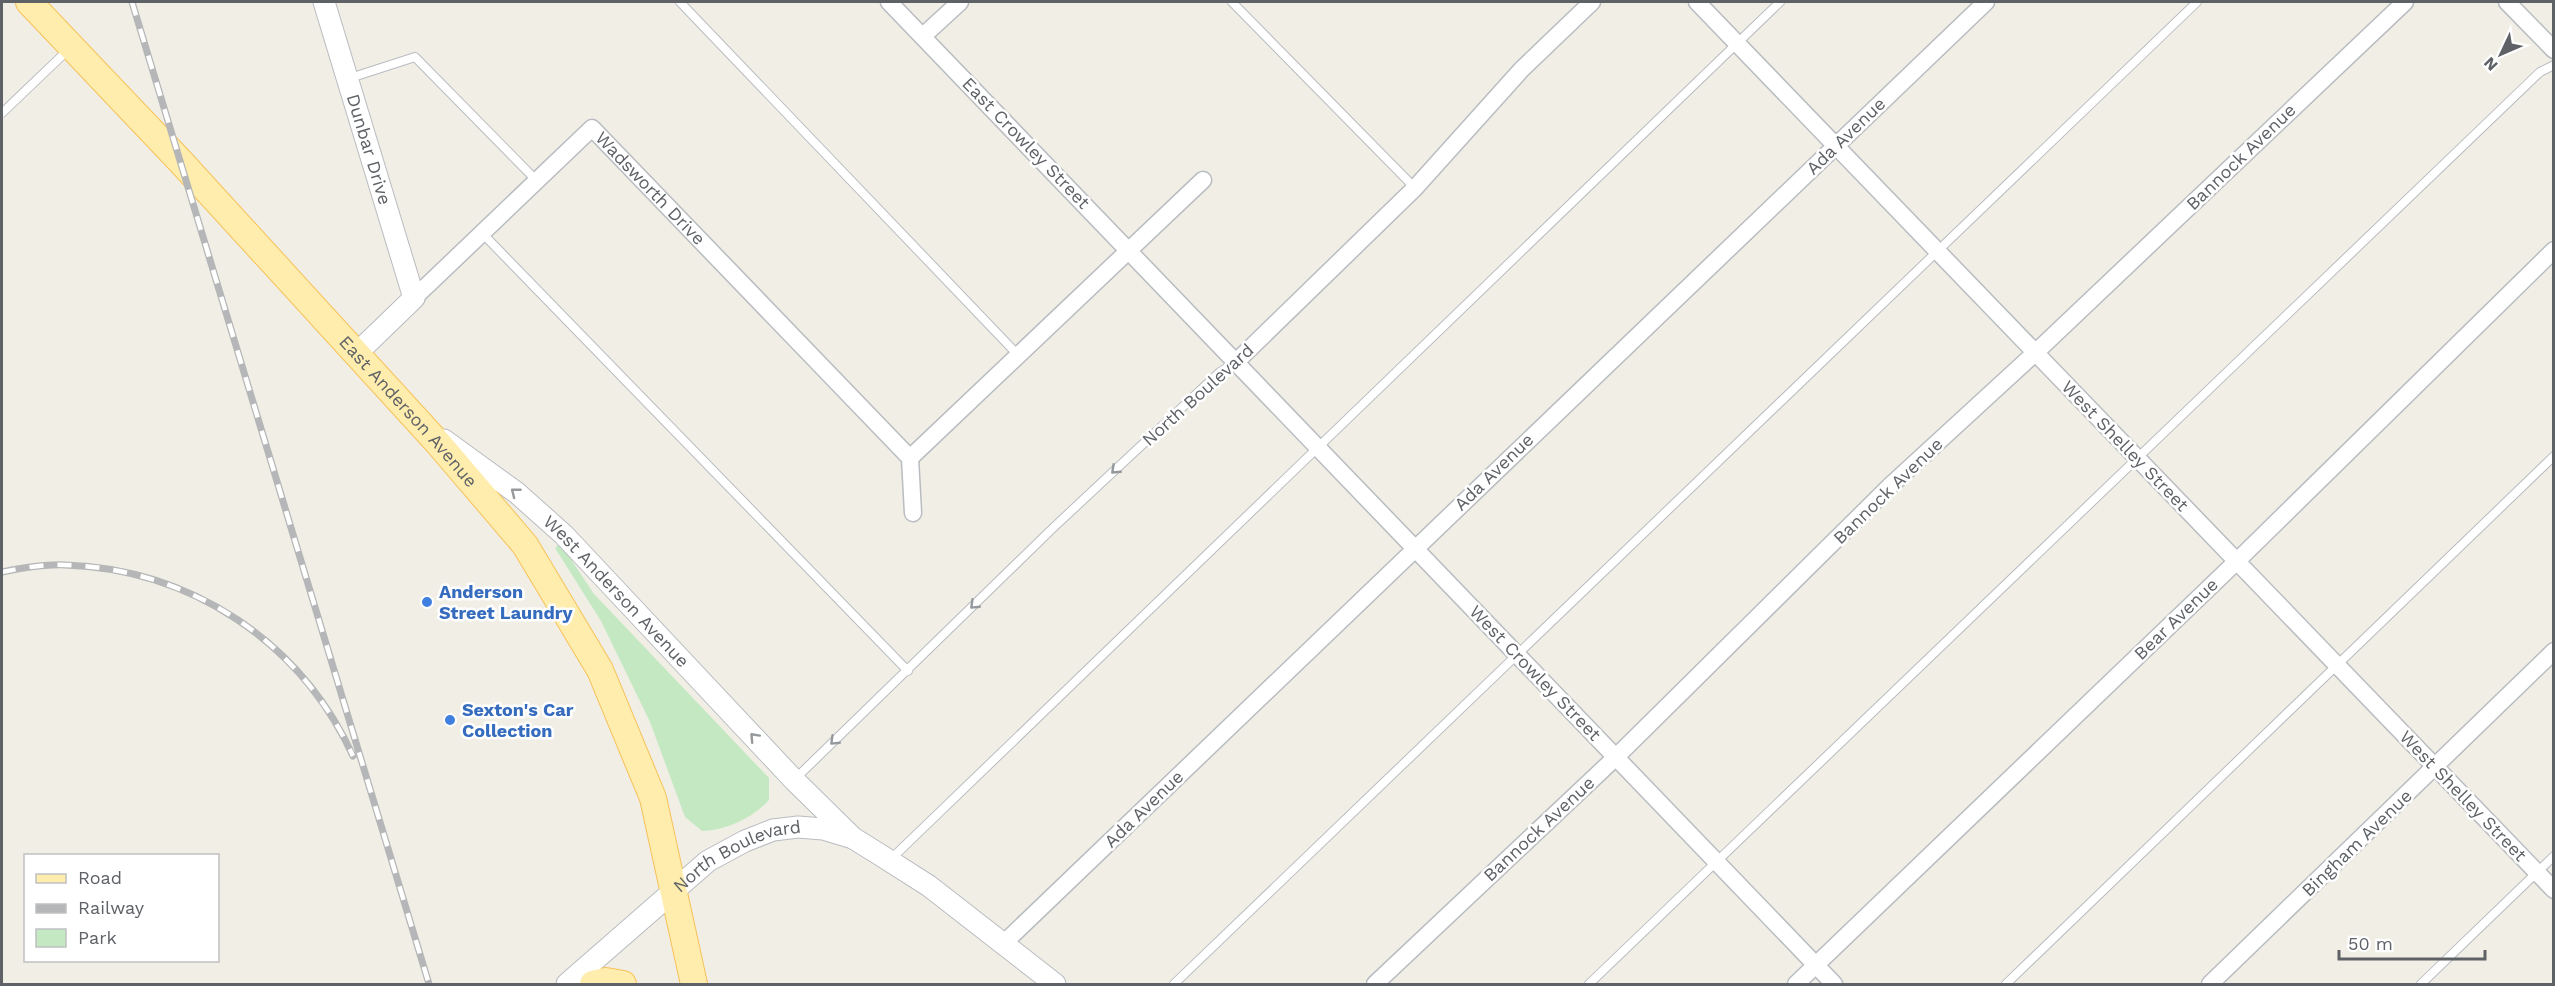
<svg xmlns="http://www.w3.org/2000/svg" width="2555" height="986" viewBox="0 0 2555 986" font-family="'Work Sans',sans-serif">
  <rect width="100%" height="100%" fill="#f1eee6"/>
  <!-- green -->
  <path fill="#c4e9c2" d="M560,543L594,594L769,778V800C754,817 726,831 702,831L685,817L650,722L601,621L555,548Z"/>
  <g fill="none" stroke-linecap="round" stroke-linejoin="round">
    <defs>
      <path id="service" d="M680,2L1019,356
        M1232,2L1415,188
        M347,79L415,57L537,181
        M2,113L69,49
        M482,233L908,671
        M795,779L1054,527L1220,372L1236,362
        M891,859L1780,2
        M1174,984L2197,2
        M1589,984L2540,72L2554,65
        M2006,984L2554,456
        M2421,984L2554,856"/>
      <g id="minor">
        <path d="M889,2L1834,984"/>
        <path d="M1697,2L2554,890"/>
        <path d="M2507,2L2554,50"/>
        <path d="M923,36L960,2"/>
        <path id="s1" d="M414,298L592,128L910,458L913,513"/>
        <path d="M1237,361L1415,188L1521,70L1592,2"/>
        <path d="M910,458L1203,180"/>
        <path d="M1004,943L1986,2"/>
        <path d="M1375,984L1616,757L1890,486L2035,353L2405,2"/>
        <path d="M1796,984L2237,561L2554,250"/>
        <path d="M2210,984L2554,651"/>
      </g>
      <g id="tertiary">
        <path id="s2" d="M324,2L414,298L355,355"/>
        <path id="s3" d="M444,440L517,493L564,535L794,780L853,838"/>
        <path id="s4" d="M567,984L708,861L745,841L773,830L798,827L823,829L853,838L882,856L929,886L1055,984"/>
      </g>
      <g id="primary">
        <path id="s5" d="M29,2L181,162L437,442L525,545L600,670L653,798L694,984"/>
        <path d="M593,984L606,981L623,984"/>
      </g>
    </defs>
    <!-- service casing -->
    <use href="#service" stroke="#b9bcc0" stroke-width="10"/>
    <!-- minor casing -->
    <use href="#minor" stroke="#b9bcc0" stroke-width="19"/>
    <!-- tertiary casing -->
    <use href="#tertiary" stroke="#b9bcc0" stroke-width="23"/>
    <!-- primary casing -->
    <use href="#primary" stroke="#f7c159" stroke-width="28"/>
    <!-- service -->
    <use href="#service" stroke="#fff" stroke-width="8"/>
    <!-- minor -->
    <use href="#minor" stroke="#fff" stroke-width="16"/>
    <!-- tertiary -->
    <use href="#tertiary" stroke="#fff" stroke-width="21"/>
    <!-- primary -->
    <use href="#primary" stroke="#ffedad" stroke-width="26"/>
    <defs>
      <path id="rail" d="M132,2L429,984
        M2,572C22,568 44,564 65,565C191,569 301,642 353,756"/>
    </defs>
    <!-- rail casing -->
    <use href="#rail" stroke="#b5b6b7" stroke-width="7"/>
    <!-- rail -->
    <use href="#rail" stroke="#fff" stroke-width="4.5" stroke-dasharray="14" stroke-linecap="butt"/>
  </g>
  <!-- one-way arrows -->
  <defs><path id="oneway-chevron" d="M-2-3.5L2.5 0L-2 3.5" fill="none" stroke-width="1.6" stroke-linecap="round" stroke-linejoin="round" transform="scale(1.5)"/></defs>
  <g stroke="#96999c">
    <use href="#oneway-chevron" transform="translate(1115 470) rotate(137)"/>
    <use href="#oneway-chevron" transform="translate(515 492) rotate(-142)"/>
    <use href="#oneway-chevron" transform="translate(974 605) rotate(136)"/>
    <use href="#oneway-chevron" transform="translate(754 737) rotate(-133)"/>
    <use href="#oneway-chevron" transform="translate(834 741) rotate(136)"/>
  </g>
  <!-- markers -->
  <g fill="#3f7fe0" stroke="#fff" stroke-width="2">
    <circle cx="427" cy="602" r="6"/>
    <circle cx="450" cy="720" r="6"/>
  </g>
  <g text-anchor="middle" stroke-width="5" stroke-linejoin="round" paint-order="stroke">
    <!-- street labels -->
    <g font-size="18" fill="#5e6267" stroke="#fff">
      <text transform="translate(1846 136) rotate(-44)" y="6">Ada Avenue</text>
      <text transform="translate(1026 143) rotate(46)" y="6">East Crowley Street</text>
      <text dy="6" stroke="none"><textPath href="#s2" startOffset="154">Dunbar Drive</textPath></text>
      <text transform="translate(2241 157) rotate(-44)" y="6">Bannock Avenue</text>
      <text dy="6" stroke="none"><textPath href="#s1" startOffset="330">Wadsworth Drive</textPath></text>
      <text transform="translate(1198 395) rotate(-42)" y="6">North Boulevard</text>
      <text dy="6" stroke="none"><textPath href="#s5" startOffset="558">East Anderson Avenue</textPath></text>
      <text transform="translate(2125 446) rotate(46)" y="6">West Shelley Street</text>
      <text transform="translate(1494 472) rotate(-44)" y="6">Ada Avenue</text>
      <text transform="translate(1888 491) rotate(-44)" y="6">Bannock Avenue</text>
      <text dy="6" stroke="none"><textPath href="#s3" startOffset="230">West Anderson Avenue</textPath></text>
      <text transform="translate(2176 619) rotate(-44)" y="6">Bear Avenue</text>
      <text transform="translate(1535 673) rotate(46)" y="6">West Crowley Street</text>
      <text transform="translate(2463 796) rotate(46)" y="6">West Shelley Street</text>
      <text transform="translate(1144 809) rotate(-44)" y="6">Ada Avenue</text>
      <text transform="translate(1539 829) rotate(-43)" y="6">Bannock Avenue</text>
      <text transform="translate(2357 843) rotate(-44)" y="6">Bingham Avenue</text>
      <text dy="6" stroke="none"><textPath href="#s4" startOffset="216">North Boulevard</textPath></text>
    </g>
    <!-- shop labels -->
    <g font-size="18" font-weight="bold" fill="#366cbe" stroke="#fff" text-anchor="start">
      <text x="439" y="598">Anderson<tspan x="439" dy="21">Street Laundry</tspan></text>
      <text x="462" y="716">Sexton's Car<tspan x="462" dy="21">Collection</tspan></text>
    </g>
  </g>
  <!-- border -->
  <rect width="2555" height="986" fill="none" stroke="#5e6267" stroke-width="6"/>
  <!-- legend -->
  <rect x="24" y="854" width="195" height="108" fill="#ffffff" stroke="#bfc0c2" stroke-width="1.5"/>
  <rect x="36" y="874" width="30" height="9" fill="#ffedad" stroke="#bfc0c2" stroke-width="1.5"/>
  <text x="78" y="884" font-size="18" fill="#5e6267">Road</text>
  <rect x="36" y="904" width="30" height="9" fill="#b5b6b7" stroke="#bfc0c2" stroke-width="1.5"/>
  <text x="78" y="914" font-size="18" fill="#5e6267">Railway</text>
  <rect x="36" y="929" width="30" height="18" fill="#c4e9c2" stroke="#bfc0c2" stroke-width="1.5"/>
  <text x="78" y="944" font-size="18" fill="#5e6267">Park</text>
  <!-- north arrow -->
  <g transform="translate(2501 54) rotate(226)" stroke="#ffffff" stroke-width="4.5" paint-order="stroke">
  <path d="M0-4.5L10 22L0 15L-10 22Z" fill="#5e6267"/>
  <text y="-9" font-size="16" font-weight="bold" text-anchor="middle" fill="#5e6267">N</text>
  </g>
  <!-- scale -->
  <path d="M2339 950v9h146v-9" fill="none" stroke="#5e6267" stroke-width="3"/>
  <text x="2348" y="950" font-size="18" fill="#5e6267" stroke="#ffffff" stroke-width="4.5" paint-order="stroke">50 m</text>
</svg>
